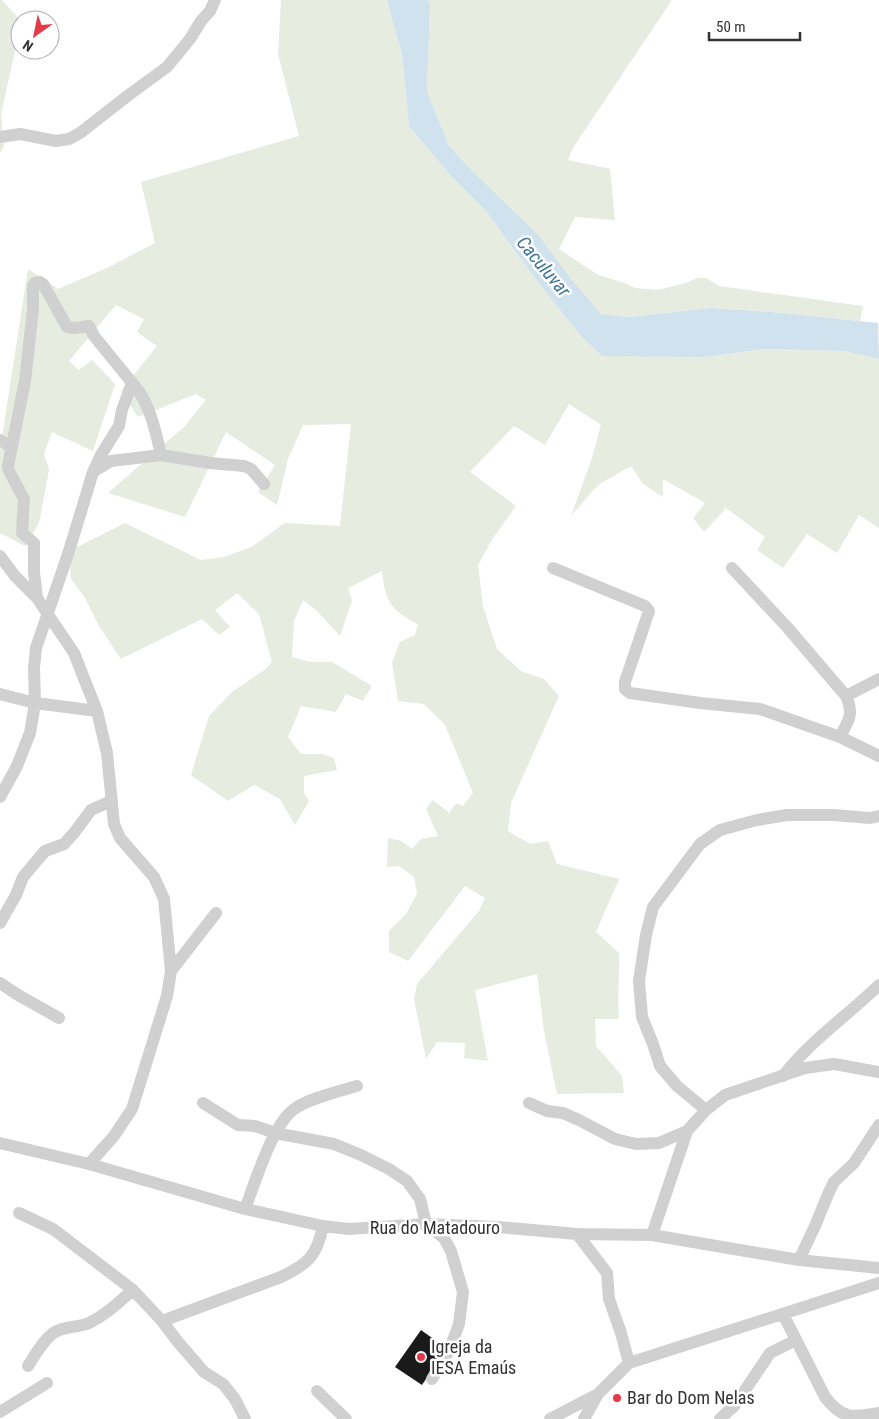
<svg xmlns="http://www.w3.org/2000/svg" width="879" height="1419" viewBox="0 0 879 1419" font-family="'Roboto Condensed',sans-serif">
  <rect width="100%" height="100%" fill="#fff"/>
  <!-- green -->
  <path fill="#e6ecdf" d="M0,0H2L20,20V41L17,43L1,114L4,146L0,153Z
    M281,0H387L402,55L409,126L450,175L486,211L531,273L579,334L705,357L764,349L844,351L879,359V528L859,515L837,553L807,534L783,568L757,550L765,537L726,508L704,532L693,518L705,503L663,479V497L643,484L631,466L598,485L571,516L592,458L601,425L569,404L545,445L514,426L470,472L516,506L493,538L478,565L483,606L497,649L521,671L544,679L559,696L511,803L508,831L530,844L548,841L557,864L619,879L596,932L619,953C620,975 617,997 619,1019H595L596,1046L622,1076L624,1093L557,1094L544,1031L537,974L475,990L488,1061L464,1058L465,1043L437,1042L426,1059L414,999L417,984L479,911L485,898L465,886L408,961L389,952V931L406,914L417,894L414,877L399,866L387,867L388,838L401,841L412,849L421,839L438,836L426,809L433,800L449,813L456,803L463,806L473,793L445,725L424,704L398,701L392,663L400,642L415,635L418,624C391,611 385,601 382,571L348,588L352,601L340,636L317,611L303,600L294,621L292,657L310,662H332L372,686L363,701L346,694L336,712L301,706L288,737L301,754H322L334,758L337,770L304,776V793L309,801L295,825L280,799L254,785L228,801L191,775L209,716L232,692L263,671L272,662L259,614L237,593L215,610L230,627L219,635L202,619L121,659L99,626L85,598L71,579L69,551L125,523L201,560L224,557L251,547L285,523L340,526L351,424L303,425L288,459L277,505L258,492L275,465L226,432L185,517L108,493L185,426L206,400L196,394L138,417L121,391L157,346L137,332L144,319L116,305L69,361L79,370L92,360L115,384L93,451L52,432L44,454L49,470L39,523L25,546L0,533V450L28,269L58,289L107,268L155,243L141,182L299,136L278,54Z
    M428,0H672L574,146L568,160L610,169L615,220L575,217L559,249L598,275L625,283L635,288L658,290L686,283L697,278H706L719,286L863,306L860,321L785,313L711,308L629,317L601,314L449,146L427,91L430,5Z"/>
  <!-- water -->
  <path fill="#cfe2ee" d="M387,0H428L430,5L427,91L449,146L473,172L538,235L571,279L601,314L629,317L711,308L785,313L878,323L879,359L844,351L764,349L705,357L602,356L579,334L531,273L486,211L450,175L409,126L402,55Z"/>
  <!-- building -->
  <path fill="#1a1a1a" d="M421,1330L446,1348L422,1385L395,1367Z"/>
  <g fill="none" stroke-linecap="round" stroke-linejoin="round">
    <!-- minor -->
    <path stroke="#d0d0d0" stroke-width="12" d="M0,137L20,134L56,141L69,139L80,133L130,94L167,67L190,39L201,21L210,11L215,0
      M0,440L11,447
      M93,472L101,455L119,426L122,410L132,383
      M0,556L15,576L37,598L47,613L74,653L85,681L97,711L107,753L114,824L120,838L154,877L164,899L171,971
      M553,568L645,606L649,611L625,682V689L630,693L700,703L760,709L840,737L879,756
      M732,568L787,627L846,696C854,714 849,720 840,737
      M37,598L34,572V543L22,533L24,499L9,471L8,466L25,381L33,309V286L35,283L40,282L43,284L67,327L74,328L89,326L94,336L138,390C151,409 156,433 161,455
      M0,694L35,703L97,711
      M846,696L879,679
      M0,797L17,766L30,733L35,703L34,668L36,648L69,551L93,472L111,461L161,455L210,463L244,466L251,469L264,484
      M0,923L16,895L23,877L45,851L64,844L74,833L91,810L111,801
      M0,983L18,995L59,1018
      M783,1076C811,1040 847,1016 879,985
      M203,1103L238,1125L255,1126L275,1133L334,1144L361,1155L389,1169L407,1181L420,1199L426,1224L444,1238L451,1251L463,1292L459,1324L449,1351L432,1379
      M529,1103L547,1111L563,1113L579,1120L615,1139L636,1144L659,1143L687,1131
      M706,1110L677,1086L660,1066L653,1044L642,1017L639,981L646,935L653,907L700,844L720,830L757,820L787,815H833L870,818L879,816
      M0,1143L89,1164L245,1209L323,1226L349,1229L426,1224L498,1227L577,1234L652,1235L799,1260L879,1268
      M89,1164L114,1136L132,1109L167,996L171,971L216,913
      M245,1209C255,1183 272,1126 293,1110C306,1099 340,1091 357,1086
      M19,1213L53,1229L133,1290L162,1321L178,1342L204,1372L223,1384L235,1399L245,1419
      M577,1234L607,1273L609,1299L621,1333L629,1363
      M652,1235L687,1131L706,1110L725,1095L805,1068L834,1064L879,1072
      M799,1260L815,1226L829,1192L834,1182L854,1163L879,1125
      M783,1314L825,1397C842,1419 851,1418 879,1413
      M162,1321L281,1277C308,1264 317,1256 323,1226
      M28,1366C35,1355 42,1342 52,1334C62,1326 77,1328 89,1323C106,1315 119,1302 133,1290
      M317,1391L346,1419
      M0,1412L47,1383
      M550,1419L598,1394
      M584,1419L598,1394L629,1363L879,1283
      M720,1419L735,1405L770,1353L796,1340"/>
  </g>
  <!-- markers -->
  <g fill="#e63946" stroke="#fff" stroke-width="2">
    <circle cx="421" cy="1357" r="5"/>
    <circle cx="617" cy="1398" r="5"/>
  </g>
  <g text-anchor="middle" stroke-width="5" stroke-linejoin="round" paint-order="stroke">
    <!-- street labels -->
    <g font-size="18" fill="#333" stroke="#fff">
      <text x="435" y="1234">Rua do Matadouro</text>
    </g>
    <!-- poi labels -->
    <g font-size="18" fill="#333" stroke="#fff" text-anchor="start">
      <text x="431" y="1353">Igreja da<tspan x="431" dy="21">IESA Emaús</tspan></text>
      <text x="627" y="1404">Bar do Dom Nelas</text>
    </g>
    <!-- water labels -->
    <g font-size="19" font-style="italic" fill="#3f7597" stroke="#fff">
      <text transform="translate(544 266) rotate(50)" y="7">Caculuvar</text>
    </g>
  </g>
  <!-- north arrow -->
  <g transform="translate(35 35) rotate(213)"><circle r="24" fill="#ffffff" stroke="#adadad"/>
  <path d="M0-4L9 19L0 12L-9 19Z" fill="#e63946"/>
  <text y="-8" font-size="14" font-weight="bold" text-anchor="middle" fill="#333333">N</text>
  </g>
  <!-- scale -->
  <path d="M709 32v8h91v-8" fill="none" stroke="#333333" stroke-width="2.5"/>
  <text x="716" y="32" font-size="15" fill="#333333" stroke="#ffffff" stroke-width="4" paint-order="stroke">50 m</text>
</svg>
